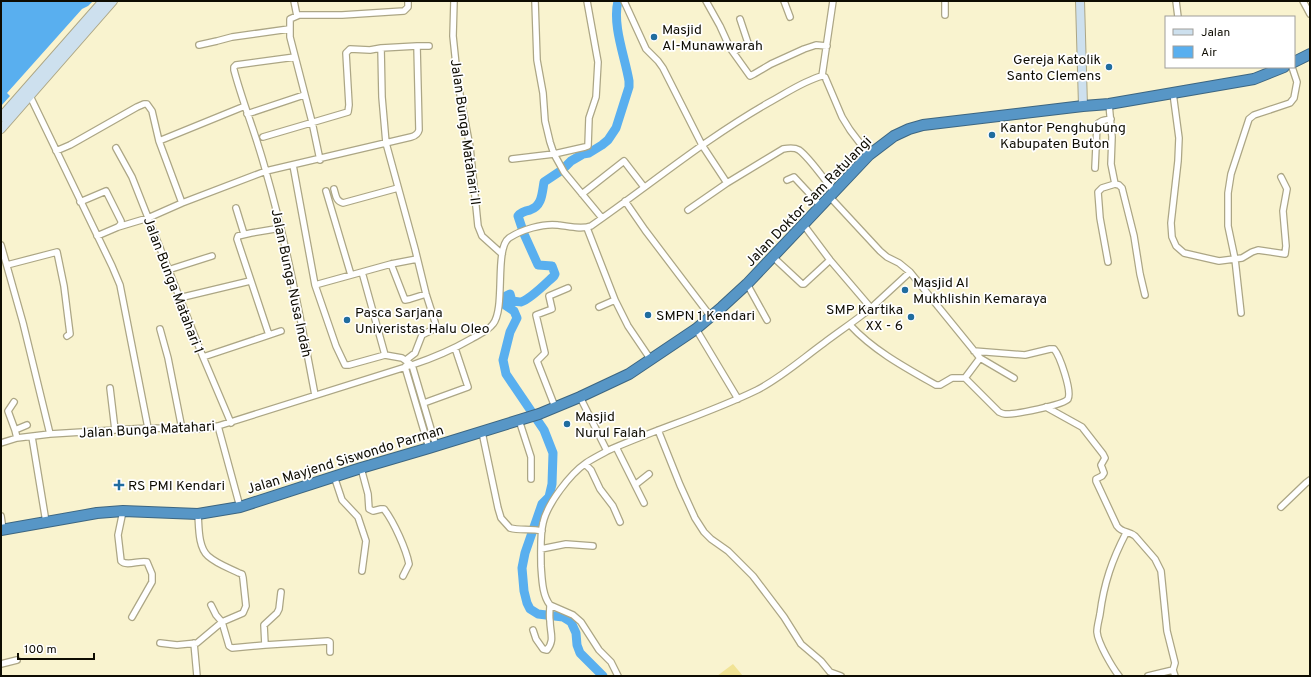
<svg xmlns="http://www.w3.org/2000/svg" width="1311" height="677" viewBox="0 0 1311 677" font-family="Overpass,sans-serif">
  <rect width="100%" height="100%" fill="#f9f3cf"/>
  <!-- green -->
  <path fill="#f1e395" d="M733,664L743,676H717Z"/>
  <!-- water -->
  <path fill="#59afef" d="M1,1H93L88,6L82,9L7,93L10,96L1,106Z"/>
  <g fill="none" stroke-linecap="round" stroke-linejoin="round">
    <!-- river -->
    <path stroke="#59afef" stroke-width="9" d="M603,676L580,653L577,645L576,633L571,622L563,617L538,614L530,609L527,603L524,591L522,568L525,553L542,504L549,497L552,484L553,453L544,430L506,374L503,360L510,332L517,318L514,311L505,305L504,297L510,294L512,301C515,301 519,302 521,302C531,299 546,283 554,276L555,274L552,266L538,265L524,234L518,216C521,212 525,211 530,210C542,206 542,194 544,182L562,170L571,161L583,154L589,153L602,145L608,140L616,128L629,87V81C625,57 612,25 618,1"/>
    <defs>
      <path id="street" d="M294,1L297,16
        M454,1L453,36L458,84L470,147L478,226L482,236L502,254
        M535,1L537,60L543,93L545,121L550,142L554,154L564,172L602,218
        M624,1L646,49L658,61L663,68L702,145L727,183L783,149C788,148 794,147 799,150C811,159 824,180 834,191
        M706,1L720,26L730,48L750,76L754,74L771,64L804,49L816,45L827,46
        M784,1L790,17
        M945,1V15
        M1176,1L1178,17
        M1303,1L1310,14
        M199,45L217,41L232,37L289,29
        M417,46H429
        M733,52L745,45L748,43L740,19
        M295,57L236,65L234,67V70C243,104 257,137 266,172C287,245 301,321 315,395
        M822,76L825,77L842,117L850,130L869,155
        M822,76L833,1
        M1173,93L1179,138L1178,161L1171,223L1172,237L1176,246L1184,253L1219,261L1242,258L1252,252L1258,250L1285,254L1286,246L1283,211L1287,189L1281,177
        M30,96L112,266L120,285L148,428
        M1109,104L1112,137L1111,164L1115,184L1119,185L1122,188L1134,236L1140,274L1145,295
        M247,114L304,95
        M263,137L348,112L349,105L346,53L350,49L370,50L381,48
        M159,141L245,106
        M116,148L132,177L203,357L231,423
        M56,151L70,145L137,107L144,104H147L152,111L159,141L182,203
        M512,159L554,154L585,147L588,146L589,118L596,97L598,62L587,1
        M320,160L312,122L290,37V19L299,15H342L404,11L408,7V1
        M293,165L315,285L336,346L345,365H349L385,355
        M1095,168L1097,125C1100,120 1105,120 1111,119
        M787,180L794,177L821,206
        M334,189C336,196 336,201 343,203L398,188
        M326,191L351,275
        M582,194L624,161L644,187
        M829,196L880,251L887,257L899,263L910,272L980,358L965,378L999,412C1001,413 1003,414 1005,414C1013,415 1064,405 1068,399C1072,391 1060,356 1054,349H1050L1025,355L974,351
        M625,201L645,230L711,317
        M80,202L106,191L121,221V224L118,227
        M236,208L244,234
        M688,210L727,183
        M803,224L830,260L871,308L910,272
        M587,228L615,300
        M97,236L118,227L148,218L182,203L266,171L411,137C415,136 418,134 419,130L417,46L381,48L382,97L386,143L415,249L426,294L435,322L436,328L422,335L415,353L406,360
        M1,245L23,323L50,434
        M772,256L802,284H804L830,260
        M1108,262L1100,218L1098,192L1102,188L1115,184
        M391,264L405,300L410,299L426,294
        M7,265L57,252L64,286L70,334L67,336
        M168,270L212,256
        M362,272L385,355L402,358L412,365L436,446
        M747,284L767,320
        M315,285L391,264L417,259
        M179,298L250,281
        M599,307L615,300L628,326L651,360
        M1241,313L1235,259L1228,226V193L1231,174L1249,119L1254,115L1290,103L1294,98L1297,82L1292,67
        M850,325C874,351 906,368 936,385H940L952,378H965
        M160,329L168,358L182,429
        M696,329L738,399
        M269,335L237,239L238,236L251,233L281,228
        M203,357L281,331
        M980,358L1014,378
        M407,364L405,367L429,448
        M110,388L115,430
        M14,402L8,411L15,430L17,438
        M424,403L468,387L455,348
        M555,407L537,361L545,353L536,315L552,309L549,296L568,288
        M1046,407L1082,427L1103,454L1105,458L1101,465L1104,473L1102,476L1096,479V481L1117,526C1122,533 1129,531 1135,536L1155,559L1161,571L1167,631L1175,663L1173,670
        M519,420L531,457V479
        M218,426L240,507
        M15,430L27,425
        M658,430L680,485L695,518L704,532L711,539L728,551L753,576L784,617L801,644L821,661L830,672L841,676
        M482,432L498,508L501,518L510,528C520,531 531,528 542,531
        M32,437L46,522
        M1,443L17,438L50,434L148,428L199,429L218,426L412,365C433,358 452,350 471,339C478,335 488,331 493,324C506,308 494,249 509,238C521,230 543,223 558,225C568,226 581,230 591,226C650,185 705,139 768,103C785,94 803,81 822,76
        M616,447L644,503
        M607,451C656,429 708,414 757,390C782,377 802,359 824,343C840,331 855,321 871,308
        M585,464L591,470L600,489L613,506L620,522
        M361,468L368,494L369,509L373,511L381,509H384C394,522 406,549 409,564L403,576
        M334,476L342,500L358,517L366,541L362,571
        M635,485L649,474
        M1281,507L1306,483L1310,480
        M123,511L118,535L121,561C127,567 139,560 147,562L152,574V582L132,617
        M198,514C199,527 198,547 208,556C217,564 229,568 239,573L242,574L243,578L246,606L243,613L222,622L216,615L211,605
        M1,516L3,530
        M541,549L566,544L593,546
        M550,605C542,595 542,578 541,566C541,554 540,534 543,523C547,504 570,474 586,463C592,459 600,455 607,451L580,397
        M550,605L573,615L581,622L599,650L611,662L618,676
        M533,630L536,639L543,649L547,650C555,640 550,633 550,621C549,616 550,610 550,605
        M160,643L177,645L197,643L222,622L229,646L232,648L265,645L264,625L277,613L279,609L281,592
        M194,643L197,676
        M265,645L328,641L330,642V652
        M1,664L17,660
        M1119,676C1112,667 1098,643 1097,632C1097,626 1099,620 1100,614C1104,583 1112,560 1126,533
        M1148,676L1173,670L1175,676"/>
      <path id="secondary" d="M1080,1L1083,106
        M1,117L103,1
        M1,129L113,1"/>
      <path id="highway" d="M1294,62L1310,54
        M1,530L97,513L123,511L198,514L240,507L361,468L429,448L539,414L580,397L629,374L696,329L722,307L747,284L869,155L894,136L909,129L923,125L1083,106L1109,104L1254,79L1284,67"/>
    </defs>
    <!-- street casing -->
    <use href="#street" stroke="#aca685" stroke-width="8"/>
    <!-- secondary casing -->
    <use href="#secondary" stroke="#aca685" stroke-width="10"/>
    <!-- highway casing -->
    <use href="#highway" stroke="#3d6681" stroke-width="12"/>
    <!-- street -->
    <use href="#street" stroke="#fff" stroke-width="5.5"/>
    <!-- secondary -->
    <use href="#secondary" stroke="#cde0ee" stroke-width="8"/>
    <!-- highway -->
    <use href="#highway" stroke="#5796c6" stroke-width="10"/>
  </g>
  <!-- markers -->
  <g fill="#206c9f" stroke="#fff" stroke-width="1.5">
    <circle cx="654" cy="37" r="4"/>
    <circle cx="1109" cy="67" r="4"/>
    <circle cx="992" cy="135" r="4"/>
    <circle cx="905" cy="290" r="4"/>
    <circle cx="648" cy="315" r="4"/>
    <circle cx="911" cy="317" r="4"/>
    <circle cx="347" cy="320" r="4"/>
    <circle cx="567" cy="424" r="4"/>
    <path d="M117 479h4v4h4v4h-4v4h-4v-4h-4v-4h4z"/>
  </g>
  <g text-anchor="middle" stroke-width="3.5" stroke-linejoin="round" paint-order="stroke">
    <!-- poi labels -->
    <g font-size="14" fill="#0e0c02" stroke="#fff" text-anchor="start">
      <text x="662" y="34">Masjid<tspan x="662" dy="16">Al-Munawwarah</tspan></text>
      <text x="1101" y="64" text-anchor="end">Gereja Katolik<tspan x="1101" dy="16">Santo Clemens</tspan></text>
      <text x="1000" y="132">Kantor Penghubung<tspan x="1000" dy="16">Kabupaten Buton</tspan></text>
      <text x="913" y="287">Masjid Al<tspan x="913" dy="16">Mukhlishin Kemaraya</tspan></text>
      <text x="903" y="314" text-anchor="end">SMP Kartika<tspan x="903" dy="16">XX - 6</tspan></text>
      <text x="355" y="317">Pasca Sarjana<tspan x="355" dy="16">Univeristas Halu Oleo</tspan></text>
      <text x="656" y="320">SMPN 1 Kendari</text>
      <text x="575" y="421">Masjid<tspan x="575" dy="16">Nurul Falah</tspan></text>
      <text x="128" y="490">RS PMI Kendari</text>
    </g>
    <!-- street labels -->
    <g font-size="14" fill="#0e0c02" stroke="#fff">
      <text transform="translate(466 132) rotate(82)" y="5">Jalan Bunga Matahari II</text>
      <text transform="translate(808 201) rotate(-46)" y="5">Jalan Doktor Sam Ratulangi</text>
      <text transform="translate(292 283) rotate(78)" y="5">Jalan Bunga Nusa Indah</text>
      <text transform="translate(174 285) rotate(69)" y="5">Jalan Bunga Matahari 1</text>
      <text transform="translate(147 429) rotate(-3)" y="5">Jalan Bunga Matahari</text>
      <text transform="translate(345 459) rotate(-17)" y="5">Jalan Mayjend Siswondo Parman</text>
    </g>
  </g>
  <!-- border -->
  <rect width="1311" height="677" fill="none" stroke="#0e0c02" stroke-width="4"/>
  <!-- legend -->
  <rect x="1165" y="16" width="130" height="52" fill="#ffffff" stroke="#9f9e9a"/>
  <rect x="1173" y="29" width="20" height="6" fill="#cde0ee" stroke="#9f9e9a"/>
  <text x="1201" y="36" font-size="12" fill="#0e0c02">Jalan</text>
  <rect x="1173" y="46" width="20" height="12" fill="#59afef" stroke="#9f9e9a"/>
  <text x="1201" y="56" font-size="12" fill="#0e0c02">Air</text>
  <!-- scale -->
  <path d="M18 653v6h76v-6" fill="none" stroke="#0e0c02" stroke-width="2"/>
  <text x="24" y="653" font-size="12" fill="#0e0c02" stroke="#ffffff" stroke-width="3" paint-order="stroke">100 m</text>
</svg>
